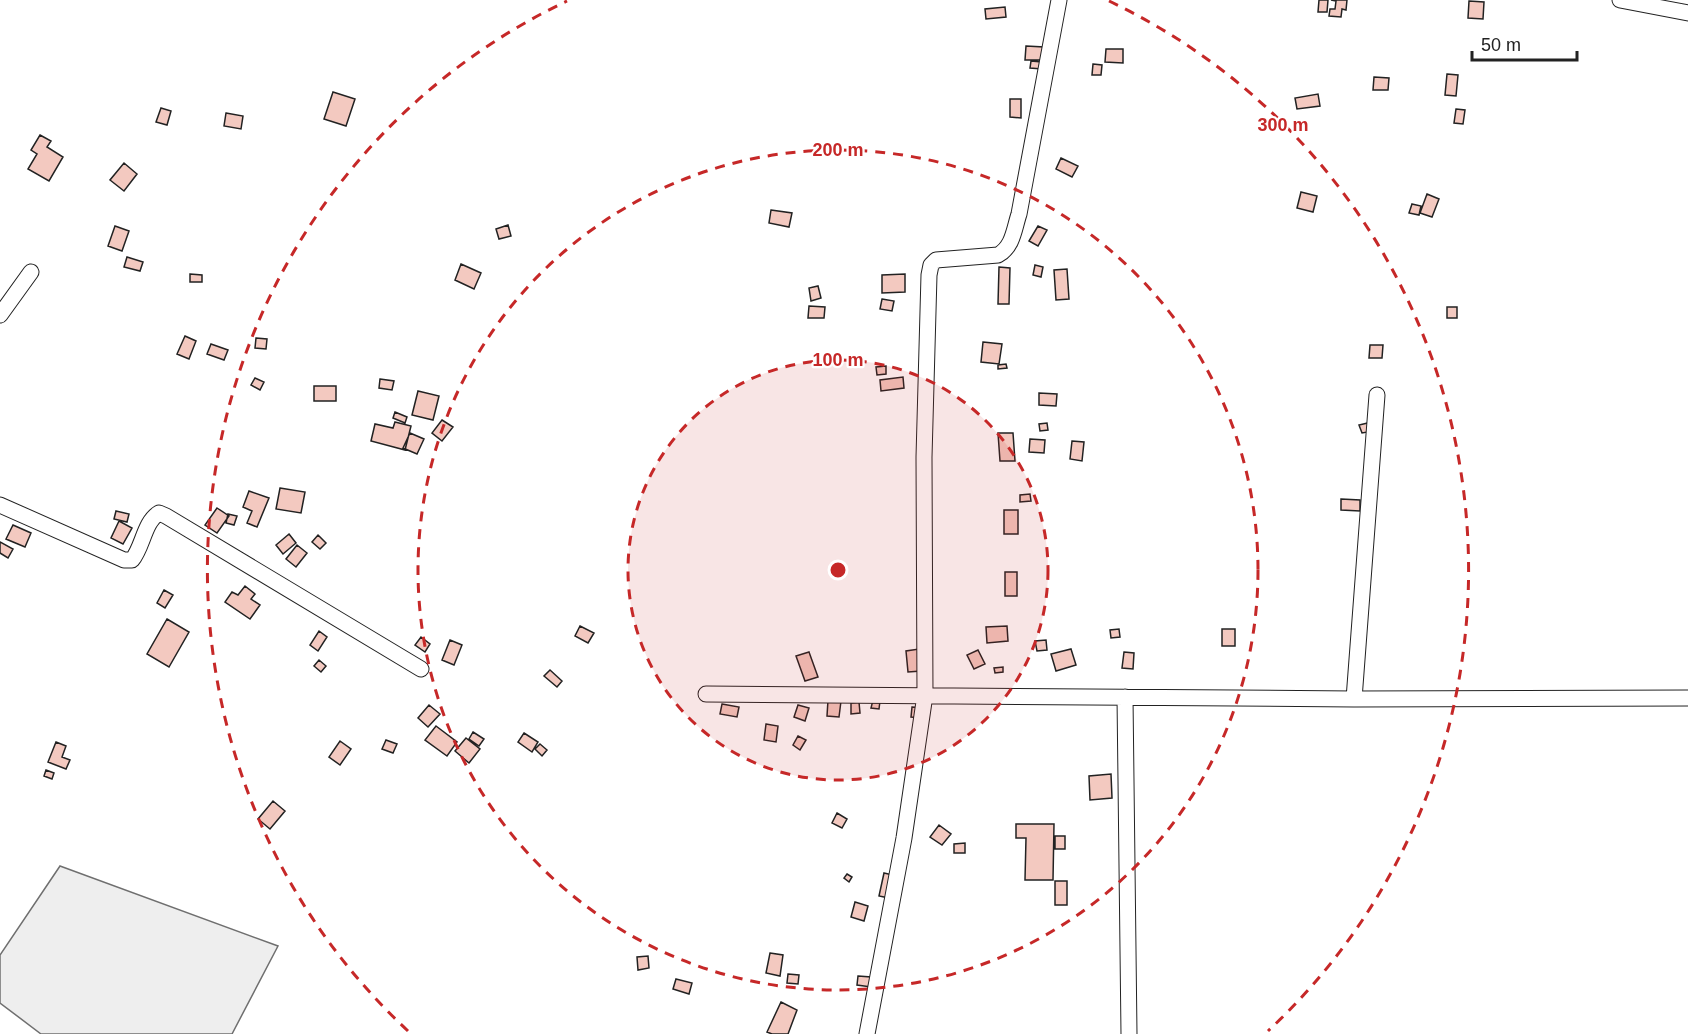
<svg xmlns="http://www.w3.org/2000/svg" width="1688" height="1034" viewBox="0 0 1688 1034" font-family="Helvetica,sans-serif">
  <rect width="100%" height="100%" fill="#fff"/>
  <!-- green -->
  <path fill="#eee" stroke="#6f6f6f" stroke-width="1.5" d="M60,866L278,946L232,1034H41L0,1003V955Z"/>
  <!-- building -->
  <path fill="#f3c9c0" stroke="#222" stroke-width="1.5" d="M1319,0H1328L1327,12H1318Z
    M1347,0L1346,10L1342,9L1341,17L1329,16L1330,9H1335L1336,1L1331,0Z
    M1469,1L1484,2L1483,19L1468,18Z
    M1005,7L1006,17L986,19L985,9Z
    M1026,46L1044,47L1043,60H1025Z
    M1106,49H1123V63L1105,62Z
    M1031,61L1042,62V69L1030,68Z
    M1093,64L1102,65L1101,75H1092Z
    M1447,74L1458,75L1456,96L1445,95Z
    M1374,77L1389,78L1388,90H1373Z
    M333,92L355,99L346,126L324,119Z
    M1318,94L1320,106L1297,109L1295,98Z
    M1010,99H1021V118L1010,117Z
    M161,108L171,111L167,125L156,122Z
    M1456,109L1465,110L1463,124L1454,123Z
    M226,113L243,116L241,129L224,126Z
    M40,135L51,141L47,147L63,157L49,181L28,169L37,154L31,150Z
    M1061,158L1078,166L1072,177L1056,169Z
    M124,163L137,174L124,191L110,180Z
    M1301,192L1317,196L1313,212L1297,208Z
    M1427,194L1439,199L1432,217L1420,213Z
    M1412,204L1421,206L1419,215L1409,213Z
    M771,210L792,213L789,227L769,223Z
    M508,225L511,236L499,239L496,229Z
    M115,226L129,231L122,251L108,246Z
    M1038,226L1047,230L1038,246L1029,241Z
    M127,257L143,262L140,271L124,267Z
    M461,264L481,273L474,289L455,280Z
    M1035,265L1043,267L1041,277L1033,275Z
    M999,267L1010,268L1009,304H998Z
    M1067,269L1069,299L1056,300L1054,270Z
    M190,274L202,275V282H190Z
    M905,274V292L882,293V275Z
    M818,286L821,298L811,301L809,288Z
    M882,299L894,301L892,311L880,309Z
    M809,306L825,307L824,318H808Z
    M1447,307H1457V318H1447Z
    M185,336L196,341L189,359L177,354Z
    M256,338L267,339L266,349L255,348Z
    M983,342L1002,344L999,364L981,362Z
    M211,344L228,350L224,360L207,354Z
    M1370,345H1383L1382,358H1369Z
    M1006,364L1007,368L998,369V365Z
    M886,366V374L877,375L876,367Z
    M903,377L904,388L881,391L880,380Z
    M255,378L264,382L260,390L251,385Z
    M380,379L394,381L392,390L379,388Z
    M314,386H336V401H314Z
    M418,391L439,396L433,420L412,415Z
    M1039,393L1057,394L1056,406L1039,405Z
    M395,412L407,417L405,423L393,418Z
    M442,420L453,427L442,441L432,433Z
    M395,422L411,426L405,450L371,441L375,424L393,428Z
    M1372,422L1374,431L1362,433L1359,425Z
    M1047,423L1048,430L1040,431L1039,424Z
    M410,433L424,439L417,454L403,448Z
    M998,433H1013L1015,461H1000Z
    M1030,439L1045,440L1044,453L1029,452Z
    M1072,441L1084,442L1082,461L1070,459Z
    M280,488L305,492L301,513L276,509Z
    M249,491L269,498L257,527L247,523L252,511L243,507Z
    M1030,494L1031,501L1020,502V495Z
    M1341,499L1360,500V511L1341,510Z
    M217,508L229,516L217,533L205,525Z
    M1004,510H1018V534H1004Z
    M116,511L129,514L127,522L114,519Z
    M228,514L237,516L234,525L226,523Z
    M119,521L132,528L123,544L111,538Z
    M13,525L31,533L25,547L6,539Z
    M289,534L296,543L283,554L276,545Z
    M318,535L326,543L320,549L312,542Z
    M0,542L13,549L8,558L0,553Z
    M297,545L307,553L296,567L286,559Z
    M1005,572H1017V596H1005Z
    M245,586L255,594L251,599L260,605L250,619L225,602L232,592L238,595Z
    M164,590L173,595L165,608L157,603Z
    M167,619L189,632L169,667L147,654Z
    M580,626L594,633L588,643L575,636Z
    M1007,626L1008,641L987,643L986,627Z
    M1119,629L1120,637L1111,638L1110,630Z
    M1222,629H1235V646H1222Z
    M319,631L327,637L318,651L310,645Z
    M421,637L430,644L425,652L415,645Z
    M450,640L462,645L454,665L442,660Z
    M1046,640L1047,650L1037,651L1035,641Z
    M919,649L921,671L908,672L906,651Z
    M1071,649L1076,665L1056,671L1051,654Z
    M978,650L985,664L974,669L967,655Z
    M809,652L818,677L805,681L796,656Z
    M1124,652L1134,653L1133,669L1122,668Z
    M319,660L326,666L321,672L314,666Z
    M1003,667V672L995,673L994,668Z
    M550,670L562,681L557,687L544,676Z
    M828,700L841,701L839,717L827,716Z
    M873,700L880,701L879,709L871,708Z
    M859,702L860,713L851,714V703Z
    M722,704L739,707L737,717L720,714Z
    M429,705L440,714L428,727L418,718Z
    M798,705L809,708L805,721L794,717Z
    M912,707L923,708L922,718L911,717Z
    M766,724L778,726L776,742L764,740Z
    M436,726L457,742L447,756L425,740Z
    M473,732L484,739L479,746L469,739Z
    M524,733L538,742L532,752L518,742Z
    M798,736L806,740L800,750L793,745Z
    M466,738L480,749L469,763L455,751Z
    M386,740L397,744L393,753L382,749Z
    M340,741L351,749L340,765L329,757Z
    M56,742L66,746L62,757L70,760L66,769L48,762Z
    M540,744L547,750L542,756L535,749Z
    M46,770L54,773L52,779L44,776Z
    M1111,774L1112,798L1090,800L1089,776Z
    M273,801L285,811L270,829L258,819Z
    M837,813L847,819L842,828L832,823Z
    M1016,824H1054L1053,880H1025L1026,838H1016Z
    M939,825L951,834L942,845L930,837Z
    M1055,836H1065V849H1055Z
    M965,843V853H954V844Z
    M884,873L893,875L889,898L879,896Z
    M847,874L852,877L849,882L844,878Z
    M1055,881H1067V905H1055Z
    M855,902L868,906L864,921L851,917Z
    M770,953L783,955L780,976L766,973Z
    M648,956L649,968L638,970L637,957Z
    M788,974L799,975L798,984L787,983Z
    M858,976L871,977V987L857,985Z
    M676,979L692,983L689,994L673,989Z
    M781,1002L797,1010L788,1034H772L767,1032Z"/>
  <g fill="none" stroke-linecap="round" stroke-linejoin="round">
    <defs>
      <path id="minor" d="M1620,0L1688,13
        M0,315L31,272
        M0,505L124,560H132C143,547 144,522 159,513L166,516L421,669
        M706,694L1354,699L1688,698
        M1125,697L1129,1034
        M1354,699L1377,395
        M867,1034L904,838L925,695L924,457L929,275L931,265L936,260L998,255C1013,247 1014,229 1019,214L1059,0"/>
    </defs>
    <!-- minor casing -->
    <use href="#minor" stroke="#222" stroke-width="17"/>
    <!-- minor -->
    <use href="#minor" stroke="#fff" stroke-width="15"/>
  </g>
  <!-- distance rings -->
  <circle cx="838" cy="570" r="210" fill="#c62828" fill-opacity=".12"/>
  <g fill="none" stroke="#c62828" stroke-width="3" stroke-dasharray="10 8">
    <circle cx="838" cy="570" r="210"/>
    <circle cx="838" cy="570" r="420"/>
    <path d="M408 1031A630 630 0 0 1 567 1M1109 1A630 630 0 0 1 1268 1031"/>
  </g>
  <circle cx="838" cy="570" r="9" fill="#c62828" stroke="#fff" stroke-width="3"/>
  <g font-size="18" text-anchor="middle" font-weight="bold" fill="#c62828" stroke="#fff" stroke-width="4.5" stroke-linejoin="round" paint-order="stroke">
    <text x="1283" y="131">300 m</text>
    <text x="838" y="156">200 m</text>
    <text x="838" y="366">100 m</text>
  </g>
  <!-- scale -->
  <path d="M1472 51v9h105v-9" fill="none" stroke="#222222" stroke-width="3"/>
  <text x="1481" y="51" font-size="18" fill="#222222" stroke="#ffffff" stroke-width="4.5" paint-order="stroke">50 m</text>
</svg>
